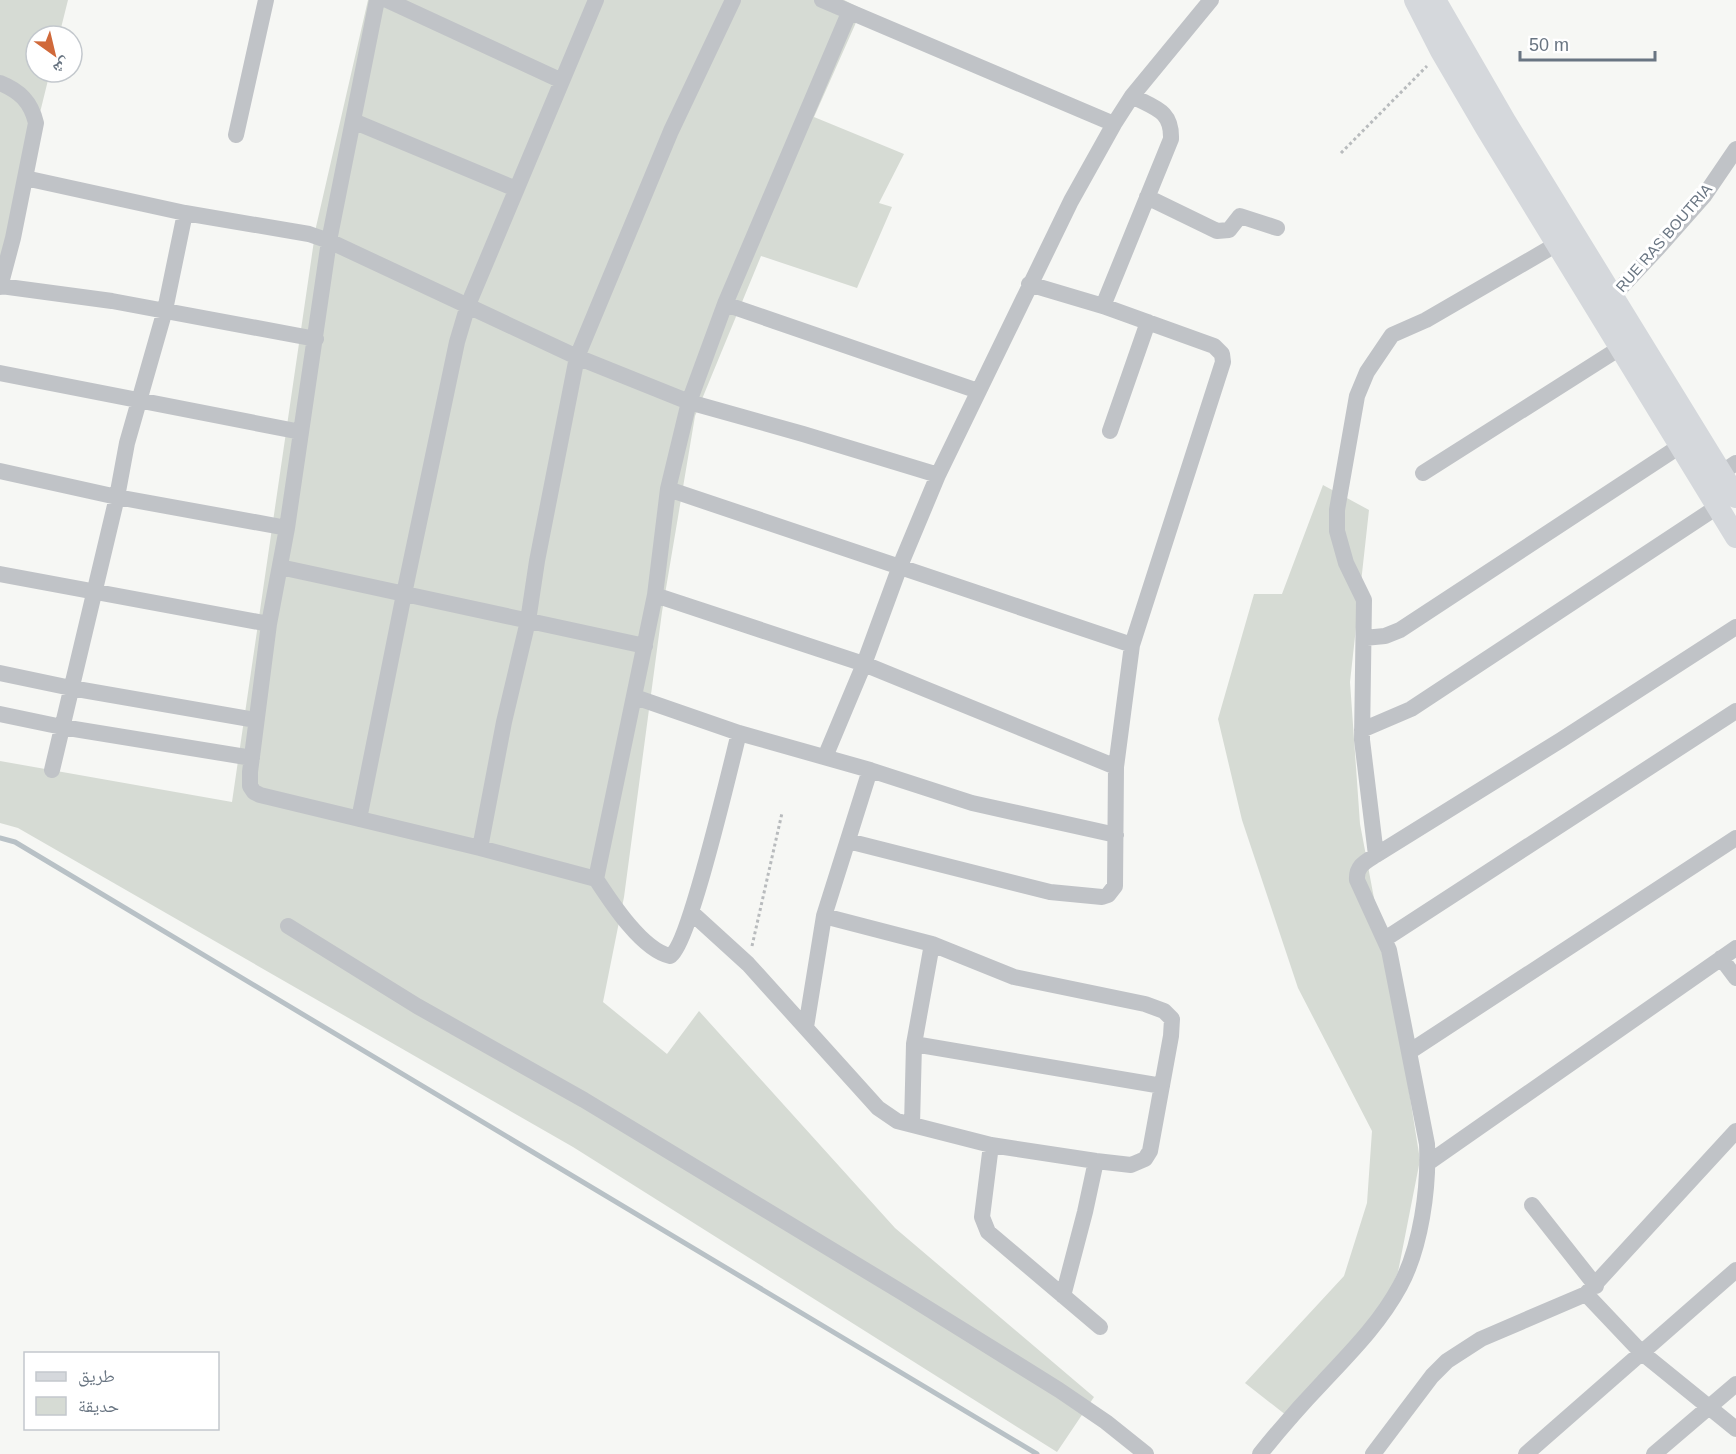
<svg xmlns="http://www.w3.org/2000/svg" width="1736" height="1454" viewBox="0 0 1736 1454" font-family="Arial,'Noto Naskh Arabic',sans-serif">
  <rect width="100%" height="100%" fill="#f6f7f4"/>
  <!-- green -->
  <path fill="#d6dbd4" d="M0,0H68L59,36H36V72H50L0,275Z
    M368,0H844L862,9L814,117L904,154L879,203L892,207L857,288L761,256L695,416L662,612L624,897L603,1002L667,1054L699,1011L895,1228L1094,1397L1057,1452L573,1147L18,828L0,823V761L232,802L316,227Z
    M1323,485L1369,510L1350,682L1360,824L1401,1041L1420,1160L1398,1272L1372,1332L1296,1423L1245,1383L1344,1276L1367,1203L1372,1131L1298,988L1242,820L1218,719L1254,594H1282Z"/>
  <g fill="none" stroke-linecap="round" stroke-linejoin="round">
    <!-- stream -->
    <path stroke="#b8c1c6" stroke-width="5" d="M0,838L15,842L1037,1454"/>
    <!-- path -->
    <path stroke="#b8bbbd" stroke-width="3" stroke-dasharray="3 3" stroke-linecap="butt" d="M1341,153L1427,66
      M752,946L782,813"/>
    <!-- street -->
    <path stroke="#c0c3c7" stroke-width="16" d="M377,0L329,241L287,528L269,624L250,772V786L254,792L260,795L480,848L596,879C611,902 642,950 670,956C689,946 731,764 739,733
      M387,0L562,81
      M822,0L1114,124
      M0,83C20,91 31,102 36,123L13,238L0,287
      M353,121L516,189
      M236,135L266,0
      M25,178L185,213L309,234L329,241L577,357L689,402L803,434L938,475
      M1147,197L1217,231L1229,230L1240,216L1277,228
      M0,286L112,301L316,339
      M1612,297L1659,247L1704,196L1736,149
      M725,304L978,391
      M1103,306L1171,139C1172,110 1154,108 1132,96
      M0,373L301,432
      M1110,431L1148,322
      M0,471L117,497L287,528
      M1423,473L1620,348
      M1712,479L1736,463
      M668,489L1132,645
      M280,567L645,646
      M0,574L269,624
      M655,595L864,664L1116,767
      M1364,638L1385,636L1400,630L1680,446
      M0,673L71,688L256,720
      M635,697L739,733L870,770L972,803L1116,835
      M0,714L62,727L252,758
      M1362,730L1411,709L1717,507
      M825,757L864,664L900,566L938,475L1071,201L1114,124L1132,96L1211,0
      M52,770L117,497L127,443L165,310L185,213
      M359,819L404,594L457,342L468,305L596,0
      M848,841L1050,892L1102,897L1108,895L1115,886L1116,767L1132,645L1223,362L1222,354L1214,346L1103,306L1029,284
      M480,848L504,722L528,621L537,561L577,357L671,131L733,0
      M1376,855L1362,740L1364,600L1346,563L1337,531V510L1357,396L1367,372L1392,335L1426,320L1557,244
      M596,879L655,595L668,489L689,402L725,304L849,13
      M692,913L748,964L878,1108L897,1121L991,1145L1096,1161L1131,1165L1145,1159L1150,1151L1171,1036L1172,1019L1164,1011L1145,1004L1014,977L932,944L824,916
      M288,926L417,1006L584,1100L903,1293L1059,1390L1106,1422L1146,1454
      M1385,939L1736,711
      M1721,958L1736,978
      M806,1027L824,916L870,770
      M914,1044L1162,1086
      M1409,1052L1736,838
      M912,1125L914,1044L932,944
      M991,1145L982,1217L988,1232L1100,1327
      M1428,1163L1736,948
      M1532,1205L1596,1286
      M1586,1294L1641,1352L1736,1429
      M1063,1296L1085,1212L1096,1161
      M1260,1454C1280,1429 1301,1405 1323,1382C1351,1352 1380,1323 1400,1286C1421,1247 1429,1188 1427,1144L1389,950L1357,880C1356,866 1365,862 1376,855L1561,740L1736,627
      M1373,1454L1432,1376L1447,1361L1481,1339L1586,1294L1736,1131
      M1526,1454L1736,1270
      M1654,1454L1736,1384"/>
    <!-- secondary -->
    <path stroke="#d5d8dc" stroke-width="22" d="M1415,0L1441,51L1486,128L1736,537
      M1435,0L1505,121L1736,497"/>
  </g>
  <g text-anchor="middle" stroke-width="6" stroke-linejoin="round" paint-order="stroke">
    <!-- street labels -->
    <g font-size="15" fill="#697582" stroke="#fff">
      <text transform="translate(1664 238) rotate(-49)" y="5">RUE RAS BOUTRIA</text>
    </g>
  </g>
  <!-- legend -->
  <rect x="24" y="1352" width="195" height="78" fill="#ffffff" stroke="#c3c8cd" stroke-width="1.5"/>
  <rect x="36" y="1372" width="30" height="9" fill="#d5d8dc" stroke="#c3c8cd" stroke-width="1.5"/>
  <text x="78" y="1382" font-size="18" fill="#697582">طريق</text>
  <rect x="36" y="1397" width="30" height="18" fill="#d6dbd4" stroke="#c3c8cd" stroke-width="1.5"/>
  <text x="78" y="1412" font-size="18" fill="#697582">حديقة</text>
  <!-- north arrow -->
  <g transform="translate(54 54) rotate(146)"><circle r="28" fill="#ffffff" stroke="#c3c8cd" stroke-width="1.5"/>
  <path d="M0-4.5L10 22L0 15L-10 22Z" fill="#d0693a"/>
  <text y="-9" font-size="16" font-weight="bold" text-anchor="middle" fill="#697582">ش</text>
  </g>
  <!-- scale -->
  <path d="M1520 51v9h135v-9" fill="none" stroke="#697582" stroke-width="3"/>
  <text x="1529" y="51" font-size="18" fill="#697582" stroke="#ffffff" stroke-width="4.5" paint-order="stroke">50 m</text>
</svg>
